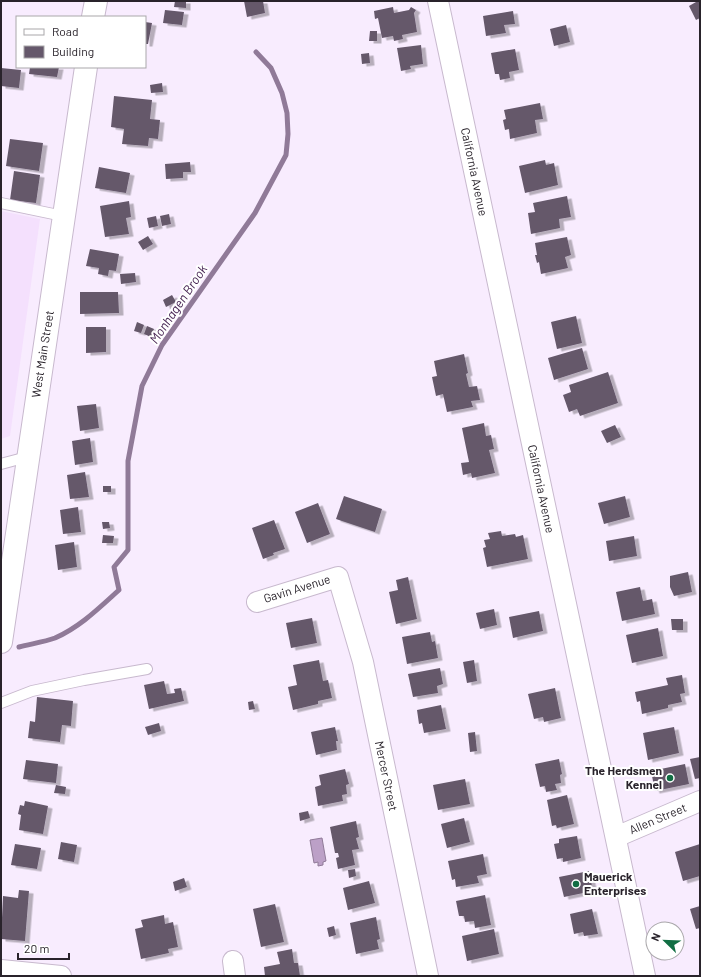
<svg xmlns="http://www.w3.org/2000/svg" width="701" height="977" viewBox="0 0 701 977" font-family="Barlow,sans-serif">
  <defs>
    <filter id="shadow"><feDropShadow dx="4.5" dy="2.5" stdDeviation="0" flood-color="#0004"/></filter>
  </defs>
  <rect width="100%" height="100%" fill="#f8ecfe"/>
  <!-- built -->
  <path fill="#f4e0fd" d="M1,211L40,219L10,436L1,439Z"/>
  <!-- water -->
  <path fill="#bca0c7" stroke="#907a98" d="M322,838L326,861L323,862V865L318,866V862L314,863L310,840Z"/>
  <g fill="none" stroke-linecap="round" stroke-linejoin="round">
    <!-- stream -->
    <path stroke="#907a98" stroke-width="5" d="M19,647C30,644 44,642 55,638C80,627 99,608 119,590L114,567L128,550V461L142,386L162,345L255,213L286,155L288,134L287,113L282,93L271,68L256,52"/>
  </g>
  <!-- building -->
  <path fill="#65586b" filter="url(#shadow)" d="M175,1H186V8L174,7Z
    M244,1H263L265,13L247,17Z
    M695,1H700V18L696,20L689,6L696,2Z
    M393,7L394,13L409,10L411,7L416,10L414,13L417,32L402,35L403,39L394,41L393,36L382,38L378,18L375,19L374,11Z
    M165,10L184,12L182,25L163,23Z
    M513,11L515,24L504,25L506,33L486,36L483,16Z
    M145,22L152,23L148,44H145Z
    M566,25L570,42L554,46L550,29Z
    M370,31H377V41H369Z
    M421,45L423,64L410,66L411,69L401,71L397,48Z
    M515,49L519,70L509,72L510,78L500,80L499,74H495L491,53Z
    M369,53L370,63L362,64L361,54Z
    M30,67H59L57,77L29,74Z
    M1,68L21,70L19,88L1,86Z
    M162,83L163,92L151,93L150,85Z
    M114,96L152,100L150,119L160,120L158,139L149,138L148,146L122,144L124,129L111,127Z
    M540,103L543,119L535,120L537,133L510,139L509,129L505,130L503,120L506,119L504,110Z
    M10,139L43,143L39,171L6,166Z
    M545,160L546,165L554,163L558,185L525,193L519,166Z
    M190,162L191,172H183V178L166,179L165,164Z
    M99,167L130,173L126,193L95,188Z
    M14,171L40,175L36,203L10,200Z
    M567,196L571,217L559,219L560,228L531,234L528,213L535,212L533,203Z
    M129,201L131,217L126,218L129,234L105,237L100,206Z
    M169,214L171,224L162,226L160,216Z
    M156,216L158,226L149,228L147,218Z
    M148,236L153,244L143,250L138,242Z
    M567,237L571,255L565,257L568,268L541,274L539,262L537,263L535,255H537L535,243Z
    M90,249L119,254L116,271L109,270L108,276L98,274L99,268L86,266Z
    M135,273L136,282L121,284L120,274Z
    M80,292H118L119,313L80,314Z
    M172,295L176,302L166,307L163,300Z
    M576,316L582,343L557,349L551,322Z
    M137,322L144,325L141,333L134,331Z
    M147,326L154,329L151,337L144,334Z
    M86,327H106V352L86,353Z
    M582,348L588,369L554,380L548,358Z
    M464,354L468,373L466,374L469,387L477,386L480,400L471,401L473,407L447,412L443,394L436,396L432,377L437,376L434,361Z
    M608,372L618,403L580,416L577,409L569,412L563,395L571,392L569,385Z
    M96,404L99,428L80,431L77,406Z
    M484,423L486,436L491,435L494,449L489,450L495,473L472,478L471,473L463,475L461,463L469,462L462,428Z
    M615,425L621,437L607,443L601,431Z
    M90,438L93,462L75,465L72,441Z
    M85,472L89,497L70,499L67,475Z
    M103,486H111V492H103Z
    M344,496L382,509L375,532L336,519Z
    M625,496L630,517L604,524L598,503Z
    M318,503L330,534L307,543L295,512Z
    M78,507L81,532L63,534L60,510Z
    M274,520L285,549L273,553L274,555L263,559L252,528Z
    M102,522H109L110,528L103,529Z
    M501,531L502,536L515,534L516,537L523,535L528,559L487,567L483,548L486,547L484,540L490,539L488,533Z
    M103,535L114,536L113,543H102Z
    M634,536L637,556L609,561L606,541Z
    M74,542L77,567L58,570L55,545Z
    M688,572L692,592L674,596L670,587V576Z
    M408,577L417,619L396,624L389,592L398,590L396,580Z
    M640,587L643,601L652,599L655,614L622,621L616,592Z
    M494,609L497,625L480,629L476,613Z
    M539,611L543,631L513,638L509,617Z
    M312,618L317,643L291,648L286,623Z
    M671,619H683V630H672Z
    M658,628L663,656L632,663L626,635Z
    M430,632L432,642L435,641L438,658L407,664L402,637Z
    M319,660L323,681L328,680L332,698L318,701V704L293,710L288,687L297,685L293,665Z
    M474,660L477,681L467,683L463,662Z
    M440,668L443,684L437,686L438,693L413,697L408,674Z
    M682,675L685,693L680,694L682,702L668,705V708L642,714L640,701L637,702L635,692L668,685L666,678Z
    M164,681L167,694L175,693L174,689L181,688L184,701L149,709L144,685Z
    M555,688L561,718L544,722L543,717L534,719L528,694Z
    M37,697L73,701L71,726L62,725L60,742L28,738L30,721L35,722Z
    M253,701L255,709L249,710L248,702Z
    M441,705L446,729L424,733L422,723L419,724L417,710Z
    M159,723L161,731L148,735L145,727Z
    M335,727L338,741H336L337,750L316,755L311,732Z
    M674,727L679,753L648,760L643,733Z
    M475,732L477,751L470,752L468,733Z
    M700,757V778L695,779L690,759Z
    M559,759L562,774L560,775L561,783L555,784L557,790L546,792L545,786L540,787L535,764Z
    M26,760L58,764L56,783L23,779Z
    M685,764L689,784L655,791L651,771Z
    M345,769L349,784L346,785L347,794L342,795L343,801L318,806L315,787L321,785L319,775Z
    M465,779L470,804L438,810L433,785Z
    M56,785L66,787L65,794L54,793Z
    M567,795L574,824L557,828L556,825L552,826L547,800Z
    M25,801L48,806L43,834L19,830L21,815L18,814L20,805L24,806Z
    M308,811L310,818L300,821L299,813Z
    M464,818L470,842L447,848L441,824Z
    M356,821L359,837L356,838L359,849L352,850L355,865L338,869L336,858L339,857L338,853H335L330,827Z
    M577,836L581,858L563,862V858L557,859L554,844L559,843V839Z
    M61,842L77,845L74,862L58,859Z
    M15,844L41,848L37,869L11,865Z
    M700,844V876L683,881L675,852Z
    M483,854L487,874L477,876L479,883L456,887L455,879L452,880L448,861Z
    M355,869L356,876L349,878L348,870Z
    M589,871L593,891L564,897L559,877Z
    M184,878L187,887L175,891L173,882Z
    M369,881L375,903L348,910L343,888Z
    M19,890L29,891L25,941L1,939L3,896L18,898Z
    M485,895L491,925L475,928L474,921L465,922L464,916H459L456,901Z
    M275,904L284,942L261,947L253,909Z
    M700,906V928L696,929L690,909Z
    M592,909L598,934L584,936L583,932L574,934L570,914Z
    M164,915L165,924L173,922L178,947L168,949L169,953L141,959L135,929L143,927L141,920Z
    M376,917L380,939L377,940L379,949L356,954L350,923Z
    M334,926L336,935L329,937L327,928Z
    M494,929L499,954L467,961L462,936Z
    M292,949L294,963H298L300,976H265L264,967L280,964L277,952Z"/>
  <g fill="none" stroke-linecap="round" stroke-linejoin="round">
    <defs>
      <path id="service" d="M1,203L63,216
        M1,464L27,457
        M1,703L32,691L84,680L147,669"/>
      <path id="minor" d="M438,1L645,976
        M257,602L338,577L363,662L428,976
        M616,837L700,801
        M233,961L235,976
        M1,970L61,976"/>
      <path id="tertiary" d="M93,17L96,1
        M1,642L86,67"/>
    </defs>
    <!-- service casing -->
    <use href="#service" stroke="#c8b9ce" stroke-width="12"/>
    <!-- minor casing -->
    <use href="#minor" stroke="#c8b9ce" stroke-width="22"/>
    <!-- tertiary casing -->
    <use href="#tertiary" stroke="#c8b9ce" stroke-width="24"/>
    <!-- service -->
    <use href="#service" stroke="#fff" stroke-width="10"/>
    <!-- minor -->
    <use href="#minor" stroke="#fff" stroke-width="20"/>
    <!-- tertiary -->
    <use href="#tertiary" stroke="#fff" stroke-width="22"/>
  </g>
  <!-- markers -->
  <g fill="#116e43" stroke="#fff" stroke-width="1.5">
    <circle cx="670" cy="778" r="4"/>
    <circle cx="576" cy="884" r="4"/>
  </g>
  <g text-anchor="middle" stroke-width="4" stroke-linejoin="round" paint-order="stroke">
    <!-- street labels -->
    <g font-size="12" fill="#29232b" stroke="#fff">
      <text transform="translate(474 172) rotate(78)" y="4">California Avenue</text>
      <text transform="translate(43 354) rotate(-81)" y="4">West Main Street</text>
      <text transform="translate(541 489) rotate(78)" y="4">California Avenue</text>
      <text transform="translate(297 589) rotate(-17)" y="4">Gavin Avenue</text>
      <text transform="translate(386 776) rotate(78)" y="4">Mercer Street</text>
      <text transform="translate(658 819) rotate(-23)" y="4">Allen Street</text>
    </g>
    <!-- poi labels -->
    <g font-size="12" font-weight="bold" fill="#29232b" stroke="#fff" text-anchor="end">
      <text x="662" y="775">The Herdsmen<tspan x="662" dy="14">Kennel</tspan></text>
      <text x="584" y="881" text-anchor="start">Mauerick<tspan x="584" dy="14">Enterprises</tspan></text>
    </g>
    <!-- water labels -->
    <g font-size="13" font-style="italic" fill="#3f1b4c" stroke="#fff">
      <text transform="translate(178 304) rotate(-56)" y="5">Monhagen Brook</text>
    </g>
  </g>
  <!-- border -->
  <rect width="701" height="977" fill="none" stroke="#29232b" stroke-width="4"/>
  <!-- legend -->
  <rect x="16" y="16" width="130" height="52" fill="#ffffff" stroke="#a9a7aa"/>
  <rect x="24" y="29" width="20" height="6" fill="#ffffff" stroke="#a9a7aa"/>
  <text x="52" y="36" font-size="12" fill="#29232b">Road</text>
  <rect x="24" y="46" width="20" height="12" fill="#65586b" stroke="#a9a7aa"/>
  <text x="52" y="56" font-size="12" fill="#29232b">Building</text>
  <!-- north arrow -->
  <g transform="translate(665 941) rotate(293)"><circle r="19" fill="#ffffff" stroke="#a9a7aa"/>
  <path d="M0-3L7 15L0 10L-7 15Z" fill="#116e43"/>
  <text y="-6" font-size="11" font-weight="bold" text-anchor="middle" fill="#29232b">N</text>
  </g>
  <!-- scale -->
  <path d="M18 953v6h51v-6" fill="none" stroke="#29232b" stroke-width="2"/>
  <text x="24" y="953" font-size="12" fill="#29232b" stroke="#ffffff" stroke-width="3" paint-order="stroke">20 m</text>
</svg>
